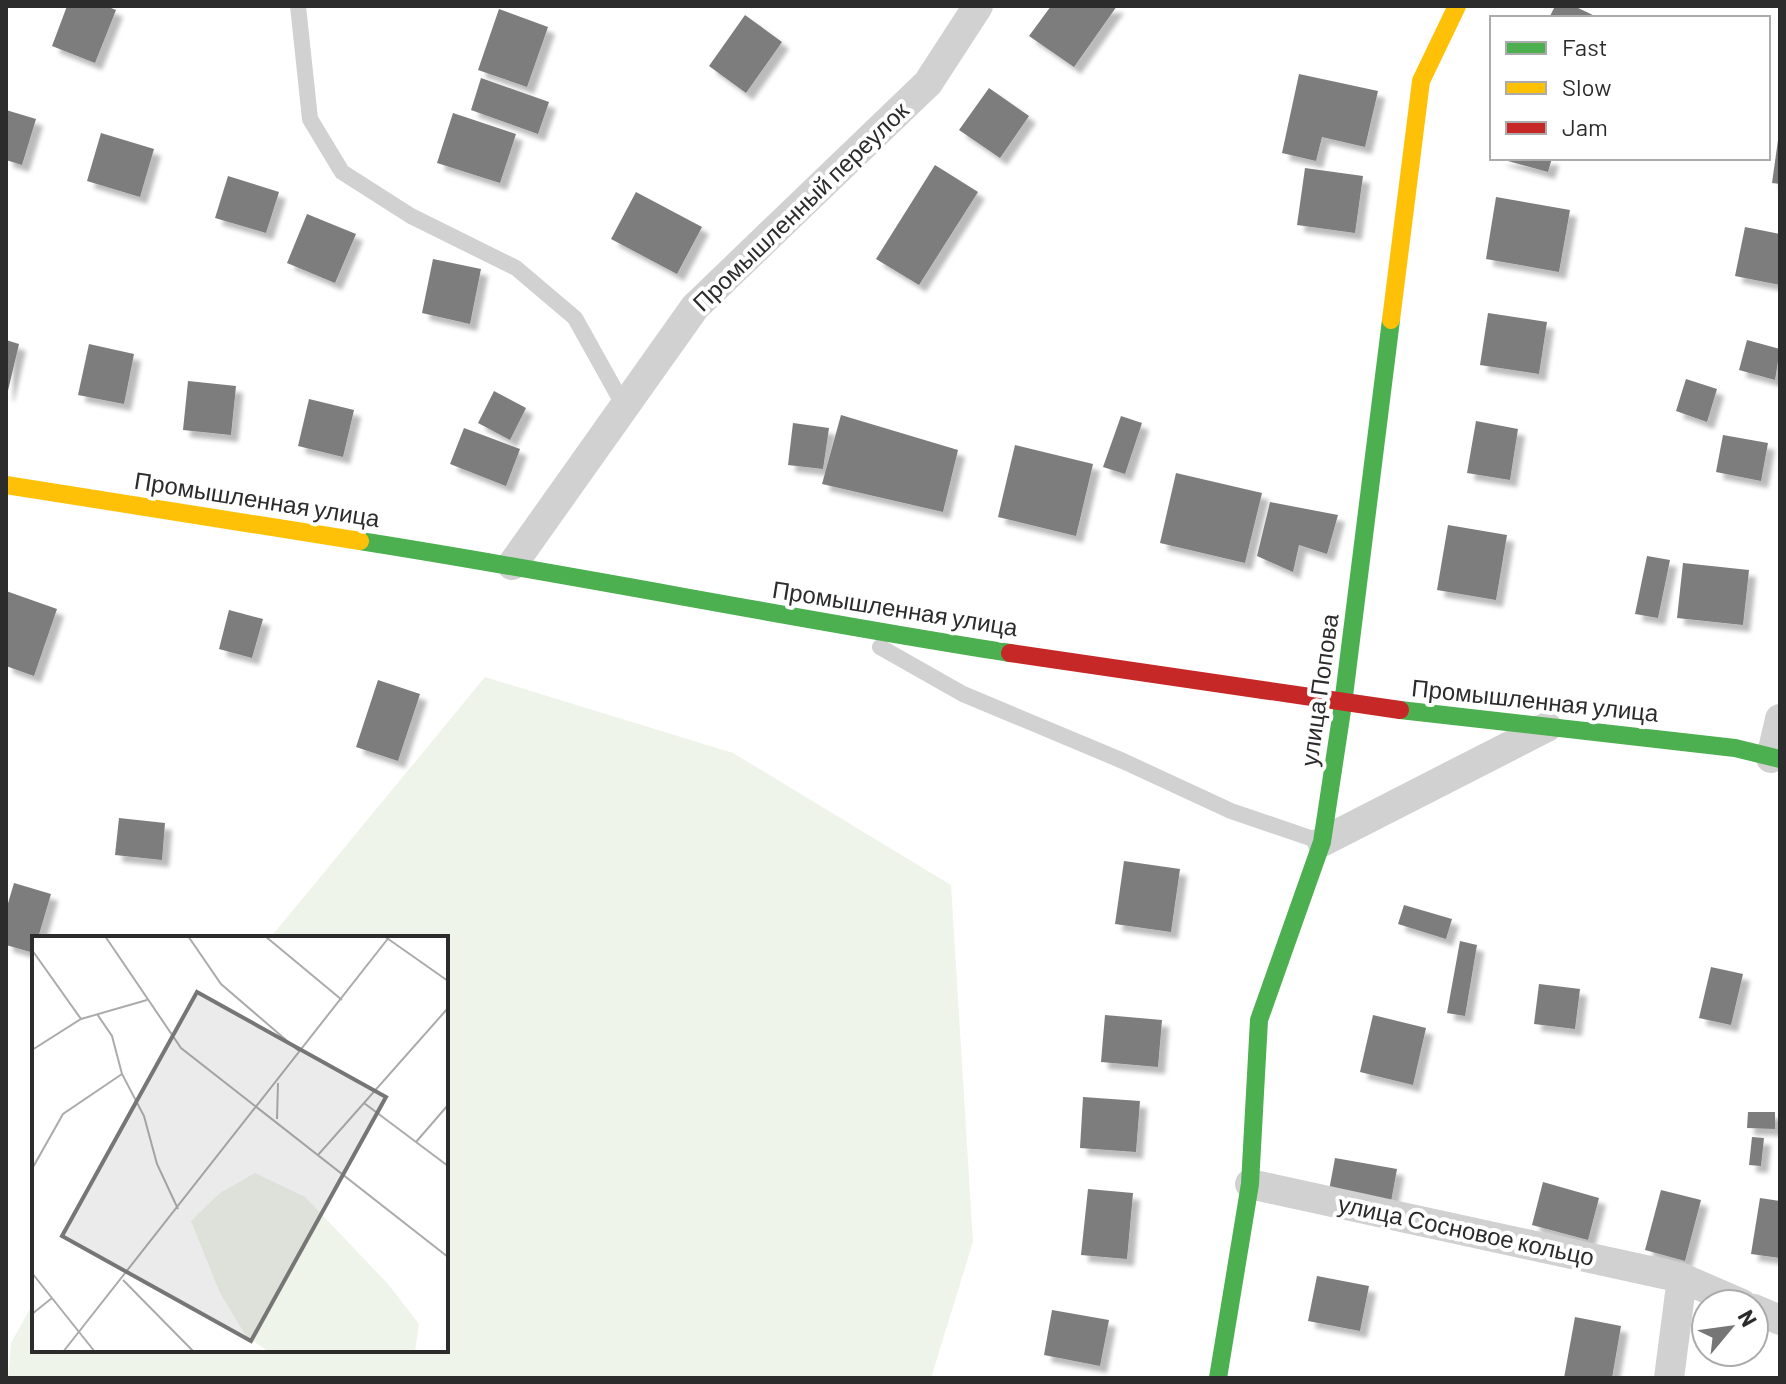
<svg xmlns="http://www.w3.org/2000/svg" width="1786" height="1384" viewBox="0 0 1786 1384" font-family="Barlow,sans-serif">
  <defs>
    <filter id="shadow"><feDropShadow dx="7" dy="7" stdDeviation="2" flood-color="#0004"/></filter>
  </defs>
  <rect width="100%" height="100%" fill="#fff"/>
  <!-- green -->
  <path fill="#eff4ea" d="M485,677L733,753L951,885L973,1242L931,1378H8L11,1343L34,1302V1350H446V938H270Z"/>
  <!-- building -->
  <path fill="#7d7d7d" filter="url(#shadow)" d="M67,6H106L116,10L95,63L52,46Z
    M1051,6H1117L1074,67L1029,36Z
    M1555,6H1574L1599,18H1549Z
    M499,9L548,27L527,87L478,70Z
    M745,15L782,42L746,93L709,66Z
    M1299,74L1378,91L1365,147L1322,137L1316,161L1282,153Z
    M481,78L549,102L538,134L471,110Z
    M989,88L1029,116L1000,158L959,130Z
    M6,110L36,119L22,165L6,160Z
    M453,113L516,134L500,183L437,163Z
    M101,133L154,149L140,197L87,181Z
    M1778,140H1780V184L1772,183Z
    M1497,158H1552L1548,172Z
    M935,165L978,192L919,285L876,259Z
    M1305,168L1363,176L1355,233L1297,225Z
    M228,176L279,192L266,233L215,218Z
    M636,192L702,227L677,274L611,239Z
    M1496,197L1570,210L1559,272L1486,259Z
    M307,214L356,234L335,283L287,263Z
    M1745,227L1780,234V285L1735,276Z
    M433,259L481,269L470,324L422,313Z
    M1488,313L1547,322L1539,374L1480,365Z
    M6,340L19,344L7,395H6Z
    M1747,340L1780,349L1775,380L1739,370Z
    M89,344L134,354L124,404L78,395Z
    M1686,379L1717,389L1707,422L1676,411Z
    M188,381L236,386L231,435L183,430Z
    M494,391L526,408L510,440L478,423Z
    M309,399L354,410L343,457L298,446Z
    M841,415L958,450L943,512L822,484Z
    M1121,416L1142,423L1125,474L1103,467Z
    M1476,421L1518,429L1510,480L1467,473Z
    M793,423L829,428L823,469L788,465Z
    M464,428L520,449L506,486L450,464Z
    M1723,435L1768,443L1761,481L1716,472Z
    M1015,445L1093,464L1076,536L998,517Z
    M1176,473L1262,493L1245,563L1160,543Z
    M1270,502L1338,515L1327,554L1299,545L1293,572L1257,556Z
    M1448,525L1507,535L1496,600L1437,590Z
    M1647,556L1670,560L1658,618L1635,614Z
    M1683,563L1749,570L1743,625L1677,618Z
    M6,591L57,609L34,676L6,666Z
    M229,610L263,619L252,658L219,649Z
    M378,680L420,694L398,761L356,747Z
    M119,818L165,823L162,860L115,855Z
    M1124,861L1180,869L1171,932L1115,924Z
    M14,883L51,894L38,938H34V953L6,945V910Z
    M1404,905L1452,919L1446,939L1398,924Z
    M1460,941L1477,945L1465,1016L1447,1013Z
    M1711,967L1743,974L1731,1025L1699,1018Z
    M1539,984L1580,989L1575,1029L1534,1024Z
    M1105,1015L1162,1020L1158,1067L1101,1062Z
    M1373,1015L1426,1028L1413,1085L1360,1072Z
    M1083,1097L1140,1101L1136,1152L1080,1148Z
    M1748,1112H1775V1129L1747,1128Z
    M1752,1137L1764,1138L1761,1166L1749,1165Z
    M1335,1158L1397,1169L1390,1207L1328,1196Z
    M1543,1182L1599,1198L1588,1240L1532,1225Z
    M1088,1189L1133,1193L1127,1259L1081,1255Z
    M1661,1190L1701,1200L1685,1261L1645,1250Z
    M1760,1198L1780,1201V1258L1751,1254Z
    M1317,1276L1369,1286L1360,1331L1308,1321Z
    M1052,1310L1109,1320L1100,1366L1044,1355Z
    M1575,1317L1621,1326L1612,1378H1564Z"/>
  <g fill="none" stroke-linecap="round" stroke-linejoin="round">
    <!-- lane -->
    <path stroke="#d1d1d1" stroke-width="16" d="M298,6L310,119L342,172L411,216L516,268L575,318L624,406
      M880,647L963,694L1123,761L1231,811L1319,841"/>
    <!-- street -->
    <path stroke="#d1d1d1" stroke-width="30" d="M512,565L695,307L928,83L978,6
      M1771,758L1780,719
      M1322,842L1547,727
      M1250,1184L1682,1278L1742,1304
      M1754,1309L1780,1320
      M1669,1378L1682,1278"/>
    <!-- fast -->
    <path stroke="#4caf50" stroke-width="18" d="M360,541C577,575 792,619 1010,653
      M1400,710L1735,748L1780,759
      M1218,1378L1250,1184L1259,1020L1322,842L1343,704L1391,320"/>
    <!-- slow -->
    <path stroke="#ffc107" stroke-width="18" d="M1391,320L1421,81L1457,6
      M6,485L360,541"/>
    <!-- jam -->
    <path stroke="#c62828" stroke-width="18" d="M1010,653L1400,710"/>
  </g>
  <g text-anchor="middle" stroke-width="8" stroke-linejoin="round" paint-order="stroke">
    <!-- street labels -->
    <g font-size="24" fill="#2c2c2c" stroke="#fff">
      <text transform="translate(801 207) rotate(-44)" y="8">Промышленный переулок</text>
      <text transform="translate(257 500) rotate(9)" y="8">Промышленная улица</text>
      <text transform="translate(895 609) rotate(9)" y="8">Промышленная улица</text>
      <text transform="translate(1320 690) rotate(-82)" y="8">улица Попова</text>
      <text transform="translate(1535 701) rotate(6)" y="8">Промышленная улица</text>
      <text transform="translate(1466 1231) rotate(12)" y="8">улица Сосновое кольцо</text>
    </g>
  </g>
  <!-- overview -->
  <g transform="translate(32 936)">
    <rect width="416" height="416" fill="#fff"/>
    <path d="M223,237L273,261L356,348L387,388L383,416H237L214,400L188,357L159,285L188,257Z" fill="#eff4ea"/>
    <path fill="none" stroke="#ababab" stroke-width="2" d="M73,0L149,112L416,321M156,0L189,48L268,116M233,0L310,64M352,0L416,45M0,14L49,83M65,78L80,100L90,138L112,180L125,228L146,273M0,114L49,83L115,64M332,167L416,230M245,183L246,147M384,206L416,169M286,219L416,72M0,233L31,178L90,138M0,337L63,416M91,344L162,416M0,378L20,362M31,416L358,0"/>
    <path fill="#767676" fill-opacity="0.15" stroke="#767676" stroke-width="4" d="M165,56L354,161L219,405L30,300Z"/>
    <rect width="416" height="416" fill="none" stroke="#2c2c2c" stroke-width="4"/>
  </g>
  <!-- border -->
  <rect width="1786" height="1384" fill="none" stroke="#2c2c2c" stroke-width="16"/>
  <!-- legend -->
  <rect x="1490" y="16" width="280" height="144" fill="#ffffff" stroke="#ababab" stroke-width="2"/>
  <rect x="1506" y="42" width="40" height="12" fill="#4caf50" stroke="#ababab" stroke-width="2"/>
  <text x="1562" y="56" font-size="24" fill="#2c2c2c">Fast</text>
  <rect x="1506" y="82" width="40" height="12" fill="#ffc107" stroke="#ababab" stroke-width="2"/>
  <text x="1562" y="96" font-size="24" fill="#2c2c2c">Slow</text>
  <rect x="1506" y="122" width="40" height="12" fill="#c62828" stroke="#ababab" stroke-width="2"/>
  <text x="1562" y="136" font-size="24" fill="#2c2c2c">Jam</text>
  <!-- north arrow -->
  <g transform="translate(1730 1328) rotate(61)"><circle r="38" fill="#ffffff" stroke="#ababab" stroke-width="2"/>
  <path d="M0-6L14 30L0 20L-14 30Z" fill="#767676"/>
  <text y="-12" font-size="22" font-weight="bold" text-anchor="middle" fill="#2c2c2c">N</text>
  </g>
</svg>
